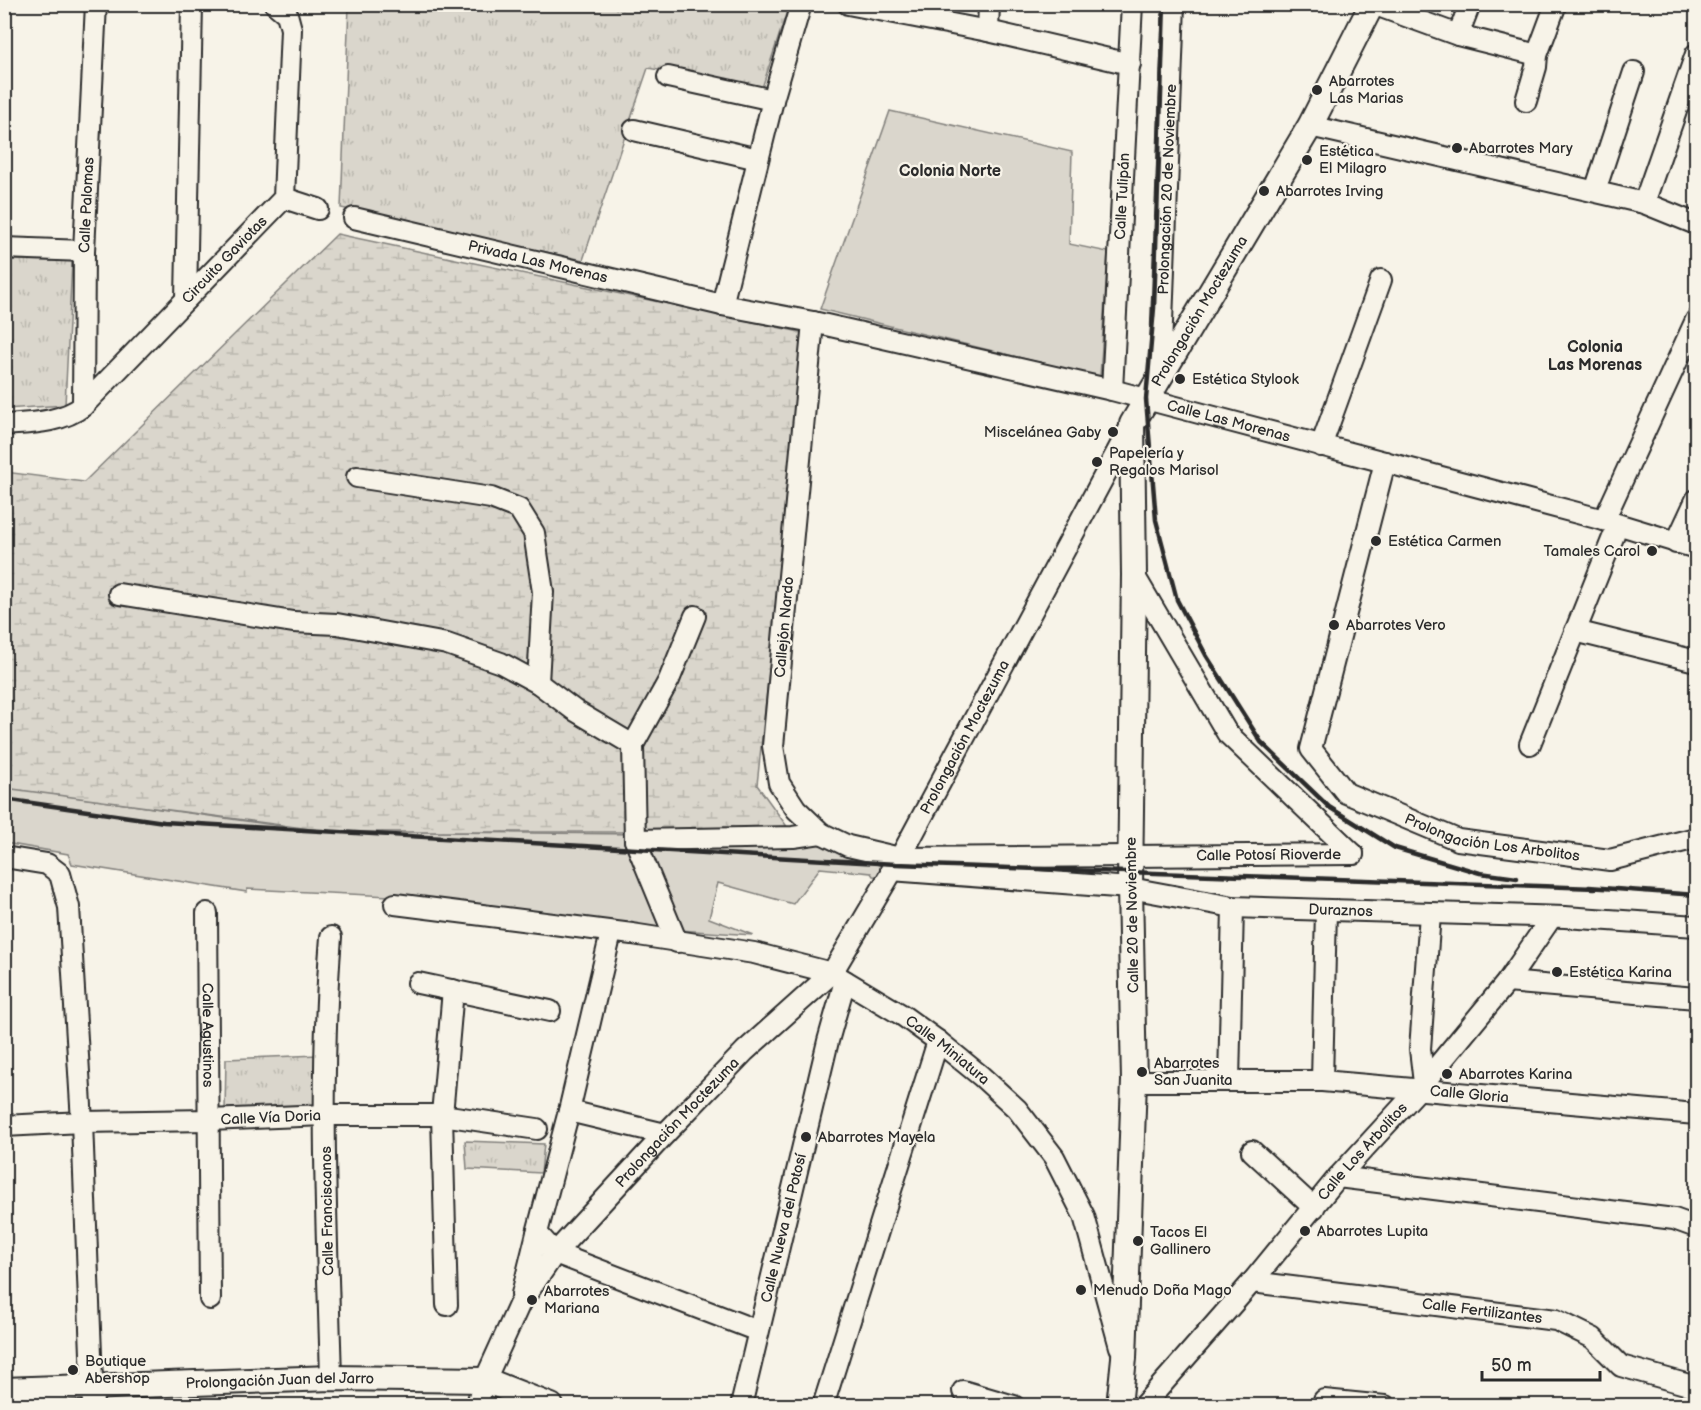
<svg xmlns="http://www.w3.org/2000/svg" width="1701" height="1410" viewBox="0 0 1701 1410" font-family="'Balsamiq Sans',sans-serif">
  <defs>
    <pattern id="wetland-marsh" width="20" height="14" patternUnits="userSpaceOnUse" patternTransform="scale(1.5)"><rect width="20" height="14" fill="#dad6cc"/><path d="M1 5h8M5 5V1M11 12h8M15 12V8" fill="none" stroke="#bbb8af"/></pattern>
    <pattern id="park-tufts" width="24" height="20" patternUnits="userSpaceOnUse" patternTransform="scale(1.5)"><rect width="24" height="20" fill="#dad6cc"/><path d="M3 7l-1-3M5 7V3M7 7l1-3M15 17l-1-3M17 17v-4M19 17l1-3" fill="none" stroke="#bbb8af"/></pattern>
  </defs>
  <rect width="100%" height="100%" fill="#f7f3e8"/>
  <filter id="ink" filterUnits="userSpaceOnUse"><feTurbulence type="fractalNoise" baseFrequency=".0167" numOctaves="2"/><feDisplacementMap in="SourceGraphic" scale="12" xChannelSelector="R" yChannelSelector="G"/><feConvolveMatrix kernelMatrix="1 2 1 2 8 2 1 2 1" color-interpolation-filters="sRGB"/></filter>
  <g filter="url(#ink)">
    <!-- grass -->
    <path fill="#dad6cc" stroke="#82807c" stroke-width="1.5" d="M890,111L1072,152L1069,244L1108,252L1100,377L820,309Z
      M4,787L317,831L639,834L782,832L891,859L885,877L873,876L871,873L820,868L793,904L718,883L709,918L753,935L605,925L431,898L247,889V892L72,864L68,854L5,843Z"/>
    <!-- wetland -->
    <path fill="url(#wetland-marsh)" stroke="#82807c" stroke-width="1.5" d="M337,234L805,333L757,785L791,832H333L5,788V472L84,482Z"/>
    <!-- park -->
    <path fill="url(#park-tufts)" stroke="#82807c" stroke-width="1.5" d="M349,5H789L762,88L648,68L583,260L341,208Z
      M5,260L72,261L65,405L5,409Z
      M318,1055V1108L225,1111L226,1059Z
      M465,1141L544,1144L541,1173L467,1169Z"/>
    <g fill="none" stroke-linecap="round" stroke-linejoin="round">
      <defs>
        <g id="minor">
          <path d="M848,4L988,31L1130,64"/>
          <path d="M1373,4L1458,35L1537,55"/>
          <path d="M988,31L989,4"/>
          <path d="M1458,35L1470,4"/>
          <path d="M668,77L773,100"/>
          <path d="M1526,101L1536,67L1537,55L1556,4"/>
          <path d="M1310,126L1644,203L1696,224"/>
          <path d="M634,130L758,159"/>
          <path d="M1595,191L1634,72"/>
          <path d="M284,198L318,209"/>
          <path d="M1644,203L1696,54"/>
          <path id="s1" d="M354,218L722,305L813,322L1112,390L1604,520L1696,548"/>
          <path d="M4,248L84,251"/>
          <path d="M186,299L192,4"/>
          <path d="M722,305L773,100L801,4"/>
          <path id="s2" d="M813,322L773,746L779,783L796,809L821,833L848,846L900,858L1353,854"/>
          <path id="s3" d="M1160,375L1174,4"/>
          <path id="s4" d="M1112,390L1132,4"/>
          <path id="s5" d="M83,406L84,251L96,4"/>
          <path id="s6" d="M4,425C31,423 61,423 83,406L284,198L291,29L287,14L275,4"/>
          <path d="M1321,446L1381,280"/>
          <path id="s7" d="M1385,462L1311,749L1346,793L1458,840L1610,860L1696,838"/>
          <path d="M357,477L491,498L519,509L534,533L543,592L538,683"/>
          <path d="M1604,520L1696,320"/>
          <path d="M1676,543L1696,500"/>
          <path d="M1134,575L1227,733L1353,854"/>
          <path d="M119,594L293,622L337,624L447,644L501,663L538,683L574,710L633,745"/>
          <path d="M1575,631L1696,661"/>
          <path d="M1530,744L1618,525"/>
          <path d="M635,840L793,837L821,833"/>
          <path d="M4,857L47,864L60,874L69,907L82,1122L93,1406"/>
          <path id="s8" d="M891,870L1130,888L1233,907L1565,917L1696,926"/>
          <path id="s9" d="M395,904L632,934L754,953L832,973L902,1015L938,1041L981,1076L1017,1109L1054,1157L1084,1216L1120,1347"/>
          <path id="s10" d="M207,913L210,1299"/>
          <path d="M611,933L569,1111L537,1233L555,1253L758,1331"/>
          <path d="M677,942L635,840L633,745L669,680L695,616"/>
          <path d="M1507,982L1696,998"/>
          <path d="M418,983L550,1011"/>
          <path id="s11" d="M1134,1081H1322L1696,1114"/>
          <path d="M1229,1081L1233,907"/>
          <path d="M1322,1081L1326,910"/>
          <path d="M1424,1083L1420,1049L1430,914"/>
          <path d="M569,1111L665,1134"/>
          <path id="s12" d="M4,1126L82,1122L209,1120L324,1115H442L537,1129"/>
          <path d="M1252,1151L1314,1208"/>
          <path d="M1338,1177L1674,1219L1696,1227"/>
          <path id="s13" d="M1252,1282L1556,1320L1593,1338L1621,1366L1696,1387"/>
          <path d="M522,1294L537,1233"/>
          <path d="M447,1305L442,1115L453,990"/>
          <path d="M331,1378C327,1231 319,1084 331,937"/>
          <path d="M963,1391L1014,1406"/>
          <path d="M1324,1400L1385,1406"/>
          <path id="s14" d="M476,1406L485,1380L519,1305L555,1253L665,1134L745,1051L832,973L900,858L1132,424"/>
          <path id="s15" d="M741,1406L828,1041L845,981"/>
          <path d="M823,1406L938,1041"/>
          <path id="s16" d="M1143,1406L1252,1282L1338,1177L1417,1091L1507,982L1551,918"/>
        </g>
        <g id="major">
          <path id="s17" d="M4,1390L331,1378L485,1380L551,1406"/>
          <path id="s18" d="M1119,1406L1124,1358L1134,1081L1130,888L1134,575L1132,424L1310,126L1372,4"/>
        </g>
      </defs>
      <!-- minor casing -->
      <use href="#minor" stroke="#2b2b2b" stroke-width="24"/>
      <!-- major casing -->
      <use href="#major" stroke="#2b2b2b" stroke-width="28"/>
      <!-- minor -->
      <use href="#minor" stroke="#f7f3e8" stroke-width="20"/>
      <!-- major -->
      <use href="#major" stroke="#f7f3e8" stroke-width="24"/>
      <!-- rail -->
      <path stroke="#2b2b2b" stroke-width="4.5" d="M1164,4L1154,308L1146,399L1156,520L1177,600L1206,655L1261,742L1329,807L1395,848L1480,873L1517,878
        M4,799L164,822L896,864L1595,888
        M1589,887L1696,895"/>
    </g>
  </g>
  <!-- markers -->
  <g fill="#2b2b2b" stroke="#f7f3e8" stroke-width="2">
    <circle cx="1317" cy="90" r="6"/>
    <circle cx="1457" cy="148" r="6"/>
    <circle cx="1307" cy="160" r="6"/>
    <circle cx="1264" cy="191" r="6"/>
    <circle cx="1180" cy="379" r="6"/>
    <circle cx="1113" cy="432" r="6"/>
    <circle cx="1097" cy="462" r="6"/>
    <circle cx="1376" cy="541" r="6"/>
    <circle cx="1652" cy="551" r="6"/>
    <circle cx="1334" cy="625" r="6"/>
    <circle cx="1557" cy="972" r="6"/>
    <circle cx="1142" cy="1072" r="6"/>
    <circle cx="1447" cy="1074" r="6"/>
    <circle cx="806" cy="1137" r="6"/>
    <circle cx="1305" cy="1231" r="6"/>
    <circle cx="1138" cy="1241" r="6"/>
    <circle cx="1081" cy="1290" r="6"/>
    <circle cx="532" cy="1300" r="6"/>
    <circle cx="73" cy="1370" r="6"/>
  </g>
  <g text-anchor="middle" stroke-width="4.5" stroke-linejoin="round" paint-order="stroke">
    <!-- poi labels -->
    <g font-size="15" fill="#2b2b2b" stroke="#f7f3e8" text-anchor="start">
      <text x="1329" y="86">Abarrotes<tspan x="1329" dy="17">Las Marias</tspan></text>
      <text x="1469" y="153">Abarrotes Mary</text>
      <text x="1319" y="156">Estética<tspan x="1319" dy="17">El Milagro</tspan></text>
      <text x="1276" y="196">Abarrotes Irving</text>
      <text x="1192" y="384">Estética Stylook</text>
      <text x="1101" y="437" text-anchor="end">Miscelánea Gaby</text>
      <text x="1109" y="458">Papelería y<tspan x="1109" dy="17">Regalos Marisol</tspan></text>
      <text x="1388" y="546">Estética Carmen</text>
      <text x="1640" y="556" text-anchor="end">Tamales Carol</text>
      <text x="1346" y="630">Abarrotes Vero</text>
      <text x="1569" y="977">Estética Karina</text>
      <text x="1154" y="1068">Abarrotes<tspan x="1154" dy="17">San Juanita</tspan></text>
      <text x="1459" y="1079">Abarrotes Karina</text>
      <text x="818" y="1142">Abarrotes Mayela</text>
      <text x="1317" y="1236">Abarrotes Lupita</text>
      <text x="1150" y="1237">Tacos El<tspan x="1150" dy="17">Gallinero</tspan></text>
      <text x="1093" y="1295">Menudo Doña Mago</text>
      <text x="544" y="1296">Abarrotes<tspan x="544" dy="17">Mariana</tspan></text>
      <text x="85" y="1366">Boutique<tspan x="85" dy="17">Abershop</tspan></text>
    </g>
    <!-- street labels -->
    <g font-size="15" fill="#2b2b2b" stroke="#f7f3e8">
      <text dy="5" stroke="none"><textPath href="#s3" startOffset="186">Prolongación 20 de Noviembre</textPath></text>
      <text dy="5" stroke="none"><textPath href="#s4" startOffset="194">Calle Tulipán</textPath></text>
      <text dy="5" stroke="none"><textPath href="#s5" startOffset="201">Calle Palomas</textPath></text>
      <text dy="5" stroke="none"><textPath href="#s6" startOffset="286">Circuito Gaviotas</textPath></text>
      <text dy="5" stroke="none"><textPath href="#s1" startOffset="189">Privada Las Morenas</textPath></text>
      <text dy="5" stroke="none"><textPath href="#s18" startOffset="1114">Prolongación Moctezuma</textPath></text>
      <text dy="5" stroke="none"><textPath href="#s1" startOffset="898">Calle Las Morenas</textPath></text>
      <text transform="translate(784 627) rotate(-85)" y="5">Callejón Nardo</text>
      <text dy="5" stroke="none"><textPath href="#s14" startOffset="838">Prolongación Moctezuma</textPath></text>
      <text dy="5" stroke="none"><textPath href="#s7" startOffset="507">Prolongación Los Arbolitos</textPath></text>
      <text dy="5" stroke="none"><textPath href="#s2" startOffset="981">Calle Potosí Rioverde</textPath></text>
      <text dy="5" stroke="none"><textPath href="#s8" startOffset="452">Duraznos</textPath></text>
      <text transform="translate(1132 915) rotate(-91)" y="5">Calle 20 de Noviembre</text>
      <text dy="5" stroke="none"><textPath href="#s10" startOffset="122">Calle Agustinos</textPath></text>
      <text dy="5" stroke="none"><textPath href="#s9" startOffset="582">Calle Miniatura</textPath></text>
      <text dy="5" stroke="none"><textPath href="#s11" startOffset="336">Calle Gloria</textPath></text>
      <text dy="5" stroke="none"><textPath href="#s12" startOffset="267">Calle Vía Doria</textPath></text>
      <text dy="5" stroke="none"><textPath href="#s14" startOffset="352">Prolongación Moctezuma</textPath></text>
      <text dy="5" stroke="none"><textPath href="#s16" startOffset="336">Calle Los Arbolitos</textPath></text>
      <text transform="translate(327 1211) rotate(-91)" y="5">Calle Franciscanos</text>
      <text dy="5" stroke="none"><textPath href="#s15" startOffset="183">Calle Nueva del Potosí</textPath></text>
      <text dy="5" stroke="none"><textPath href="#s13" startOffset="232">Calle Fertilizantes</textPath></text>
      <text dy="5" stroke="none"><textPath href="#s17" startOffset="276">Prolongación Juan del Jarro</textPath></text>
    </g>
    <!-- neighbourhood labels -->
    <g font-size="16" font-weight="bold" fill="#2b2b2b" stroke="#f7f3e8">
      <text x="950" y="176">Colonia Norte</text>
      <text x="1595" y="352">Colonia<tspan x="1595" dy="18">Las Morenas</tspan></text>
    </g>
  </g>
  <!-- margin -->
  <rect width="1701" height="1410" fill="none" stroke="#f7f3e8" stroke-width="24"/>
  <rect x="12" y="12" width="1677" height="1386" fill="none" stroke="#2b2b2b" stroke-width="2" filter="url(#ink)"/>
  <!-- scale -->
  <path d="M1482 1371v9h118v-9" fill="none" stroke="#2b2b2b" stroke-width="3"/>
  <text x="1491" y="1371" font-size="18" fill="#2b2b2b" stroke="#f7f3e8" stroke-width="4.5" paint-order="stroke">50 m</text>
</svg>
